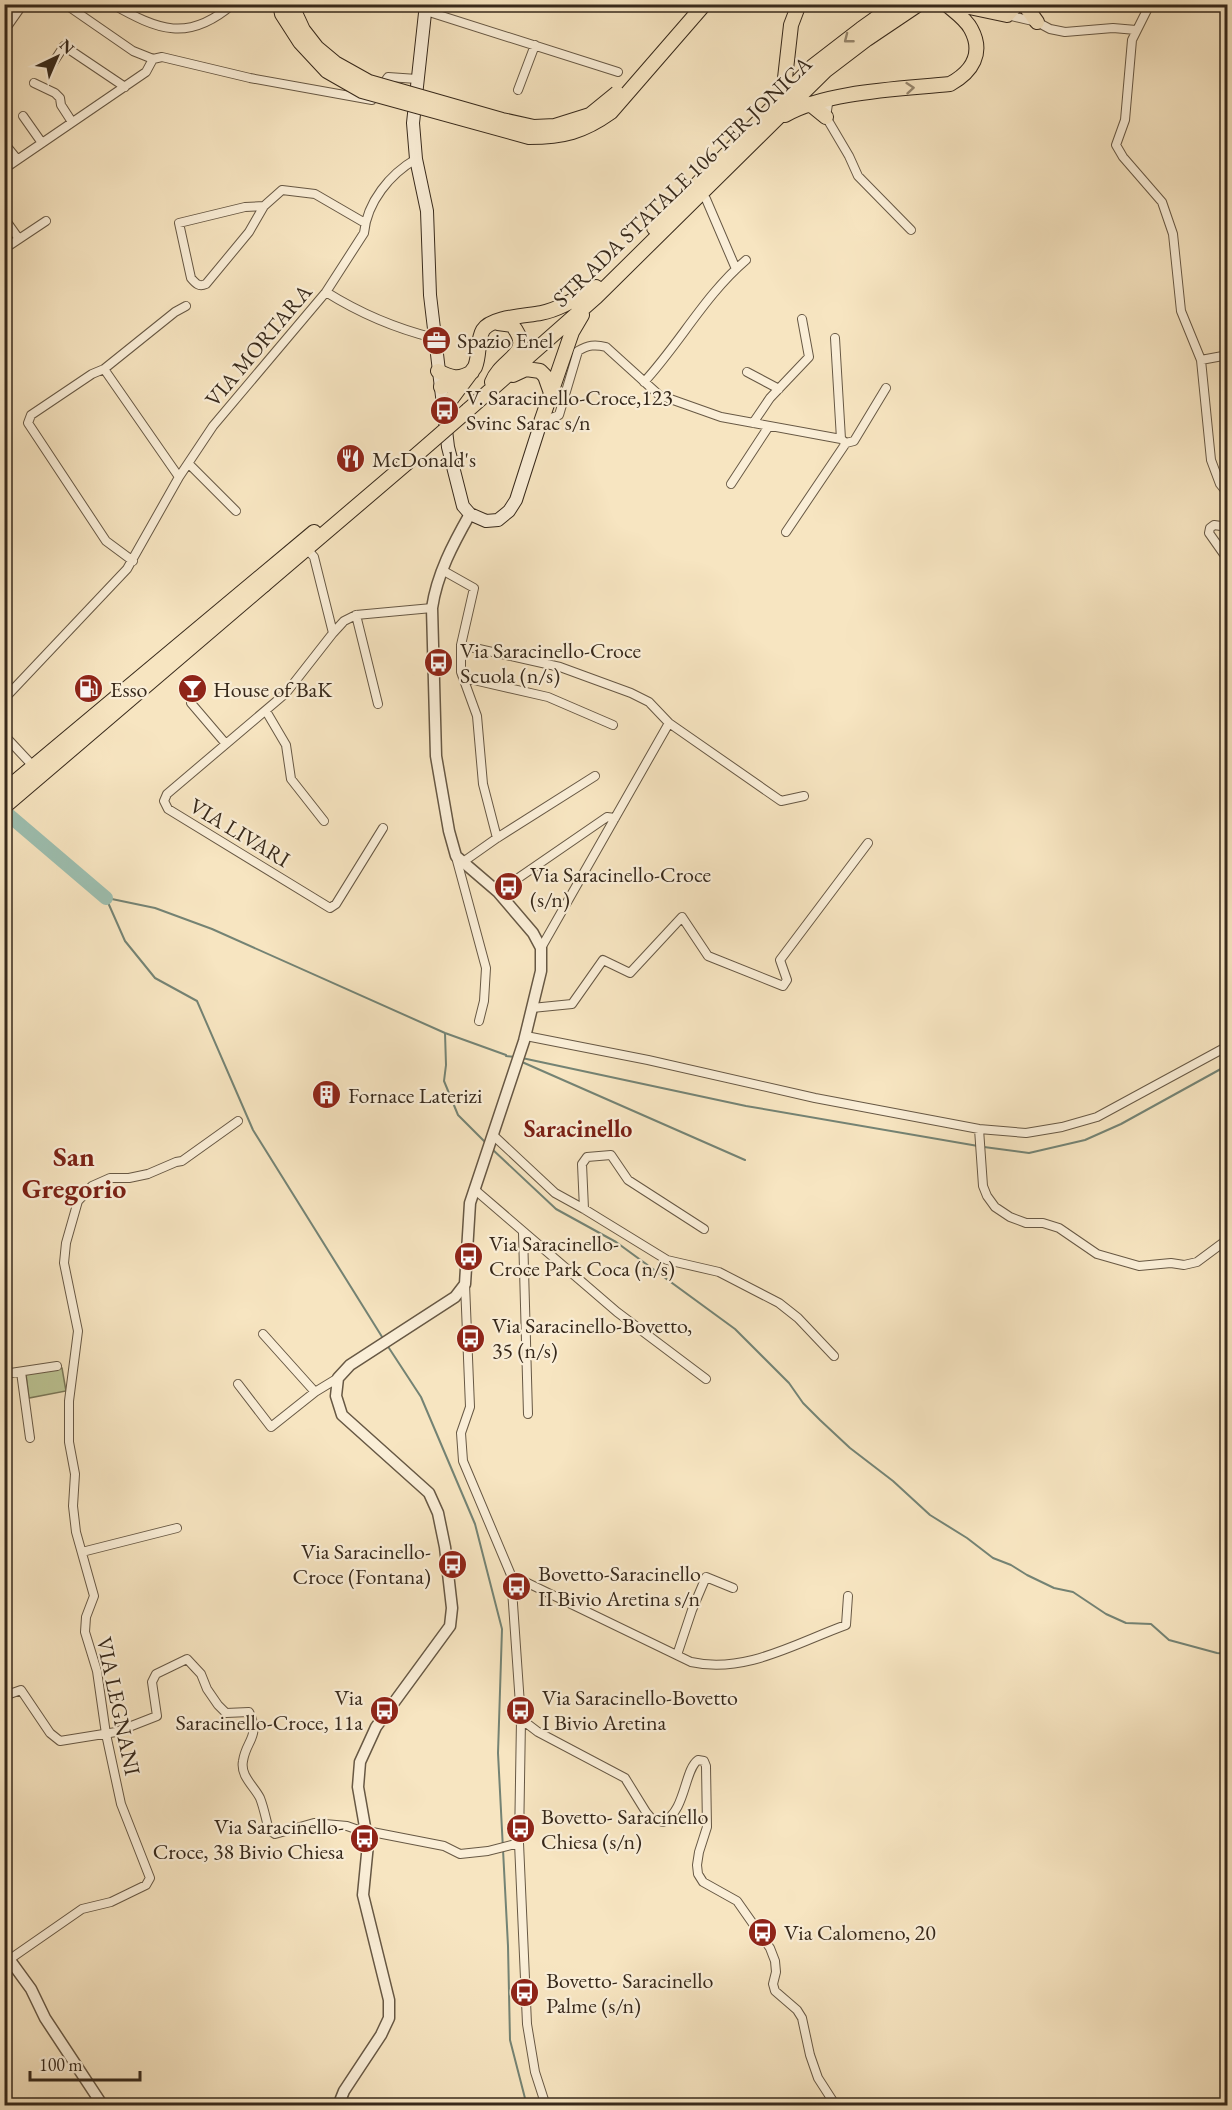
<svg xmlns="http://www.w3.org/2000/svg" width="1232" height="2110" viewBox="0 0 1232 2110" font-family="'EB Garamond',serif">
  <rect width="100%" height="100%" fill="#f7e5c1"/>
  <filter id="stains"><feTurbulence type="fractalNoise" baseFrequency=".00333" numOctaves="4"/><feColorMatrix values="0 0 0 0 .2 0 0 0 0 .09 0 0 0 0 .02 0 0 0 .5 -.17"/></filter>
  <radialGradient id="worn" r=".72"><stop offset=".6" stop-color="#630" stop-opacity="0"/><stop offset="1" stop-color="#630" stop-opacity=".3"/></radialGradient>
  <!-- green -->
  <path fill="#bcc594" stroke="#7a7758" stroke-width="1.5" d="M62,1368L66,1391L29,1398L26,1374Z"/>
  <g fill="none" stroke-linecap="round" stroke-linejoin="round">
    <!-- stream -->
    <path stroke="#748374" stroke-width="2" d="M106,898L125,941L155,978L197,1001L253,1130L384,1340
      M107,898L155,908L212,929L445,1033L506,1055
      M445,1033L446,1065L444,1081L458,1115L486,1143
      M506,1056L516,1057
      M522,1058L746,1106L978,1146
      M522,1062L745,1160
      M984,1147L1029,1153L1085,1140L1121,1124L1228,1065
      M492,1149L556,1209L616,1242L735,1329L789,1383L803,1403L820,1420L850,1448L893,1481L930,1515L967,1538L993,1558L1011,1565L1027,1575L1054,1588L1073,1592L1106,1614L1126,1623L1151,1624L1169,1640L1217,1653L1228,1654
      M387,1345L421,1397L475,1524L502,1629L498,1753L508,1946L510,2040L527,2106"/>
    <!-- river -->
    <path stroke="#9dbfb0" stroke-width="14" d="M4,811L106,898"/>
    <defs>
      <path id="minor" d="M65,4L133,51L153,59L162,57L250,78L372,100L388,77L417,79
        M112,4C158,30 188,43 233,4
        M1150,4L1132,40L1125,120L1116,145L1123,157L1162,202L1173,234L1181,311L1201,360L1211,460L1220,484L1228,494
        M1220,4L1228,14
        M426,11L618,72
        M1007,15L1037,22L1050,29L1065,32L1113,28L1136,30
        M4,31L23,4
        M51,66L64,46L125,87
        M34,83L55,93L60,98L61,105L72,122
        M518,90L535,45
        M832,99L828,104L826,117L849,156L858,176L911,230
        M23,116L42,143
        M4,143L17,159
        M4,169L146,72L153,59
        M701,194L706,199L736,269
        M264,206L245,207L179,223L191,278C196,284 199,287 206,284L249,232L264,206L282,190L315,194L365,223
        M4,218L19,239
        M4,249L46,221
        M326,292C361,314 394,328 434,338
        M835,338L841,439
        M1201,360L1228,355
        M104,369L179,477
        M747,372L779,389
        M644,382C680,343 705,295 746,260
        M541,422L559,415L578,351C588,345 595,344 606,347L659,395L721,417L841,439L846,443
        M753,423L770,398L809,357L802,319
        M189,464L236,511
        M731,484L769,426
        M1228,527L1214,525L1210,528L1209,533L1228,560
        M786,532L846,443L854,441L886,388
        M307,549L314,557L333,633L286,693L167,794L164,801L168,809L330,908L336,904L383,828
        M133,561L106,541L28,423L31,415L92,374L104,369L175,312L186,306
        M442,570L474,588L461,645V672L477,716L483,784L497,838
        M356,615L432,608
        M333,633L344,621L356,615L378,704
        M461,645L560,667L631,693L649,702L669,723
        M465,678L548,697L613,725
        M185,689L192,696L191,703L226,744
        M4,699L127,569L179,477L213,426L326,292L364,233C367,202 390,174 416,159
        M266,711L286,745L291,779L324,821
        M4,735L33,766
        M456,857L486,968L484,1001L479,1021
        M463,862L497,838L595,776
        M498,892L607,817L615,818
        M541,948L669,723L781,801L804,796
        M532,1008L572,1004L603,960L630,973L682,917L708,956L783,986L787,980L780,960L868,843
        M526,1036L648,1060L815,1098L979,1129L1026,1133L1062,1127L1097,1117L1228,1046
        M979,1129L983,1186L987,1196L995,1207L1010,1217L1026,1223H1043L1059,1228L1097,1254L1139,1266L1171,1263L1184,1265L1197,1262L1228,1239
        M494,1136L555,1193L584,1209L667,1260L719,1272L779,1303L798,1318L834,1356
        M474,1189L617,1312L706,1379
        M584,1209L582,1164L587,1157L611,1155L628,1180L704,1229
        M523,1233L528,1414
        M465,1284L470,1407L461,1433L463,1461L511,1575L521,1719L519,1843L527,2024L535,2072L546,2106
        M263,1334L315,1392
        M21,1372L30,1438
        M4,1374L57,1366
        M238,1384L271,1427L315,1392L338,1378
        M82,1552L177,1528
        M511,1575L691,1662C746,1674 796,1643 846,1625L848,1596
        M677,1655L692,1610L706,1577L733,1588
        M4,1696L21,1690L50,1733L60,1741L116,1732L157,1716L152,1682L156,1674L187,1659L201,1674L207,1689L218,1705L226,1713L249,1712C261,1737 246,1740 243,1761C240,1776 254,1786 260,1798C264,1808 266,1820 269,1830L275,1834L314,1823L347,1826L367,1833
        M521,1719L538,1732L625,1778L646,1812L651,1818L663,1822C686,1811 684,1770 698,1760L704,1761L706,1766L707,1827L699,1852L697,1865L698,1874L703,1882L737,1901L770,1948L775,1961L776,1972L773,1984L775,1991L797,2010L802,2018L810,2055L818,2078L836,2106
        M367,1831L444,1846L460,1854L488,1851L519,1843
        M10,1959L82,1909L111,1902L146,1885L150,1878L121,1804L106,1734L97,1671L85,1632L86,1617L94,1596L76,1532L73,1506L75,1474L69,1442V1401L78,1331L64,1263L66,1243L78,1201L92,1186L110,1178H129L148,1174L176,1162L182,1161L238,1121"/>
      <path id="tertiary" d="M4,1952L31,1989L45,2018L103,2106
        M338,2106L344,2091L381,2035L389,2018V2000L363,1895L368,1844L358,1787L360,1762L376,1727L450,1626L452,1608L445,1547L438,1513L429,1493L342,1415L336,1396L338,1378L350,1365L455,1297L465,1284L470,1203L524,1041L541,971V948L533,933L498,892L456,856L449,831L436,756L432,608C437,574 453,544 470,514"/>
      <path id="secondary" d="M426,4L413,123L416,159L427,211L430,295L448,447L463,506L470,514L486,521L498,520L509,511L516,500L541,422"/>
      <path id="primary" d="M955,4L1007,15L1017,4
        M1024,4L1037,22
        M783,96L791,25L799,4
        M810,104L826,117
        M785,115C826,91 902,89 950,84C972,72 984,53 971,29C966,19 954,11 946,4
        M654,228L813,66L861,29L896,4
        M438,371C451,378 459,380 472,372
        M513,375L526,369L540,371L545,376L551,393
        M492,382C501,358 536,354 512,325L498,323
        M441,387L461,379
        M443,410L475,367C480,355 477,340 483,330C491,317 526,316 541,313C561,309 578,297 596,287
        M468,410L596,297L825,71L867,39L919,4
        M541,422L572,332L582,315
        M264,585L414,457"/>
      <path id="trunk" d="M4,791L314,532
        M4,807L264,585"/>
    </defs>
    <!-- minor casing -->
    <use href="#minor" stroke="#675844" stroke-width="10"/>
    <!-- tertiary casing -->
    <use href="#tertiary" stroke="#675844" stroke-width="13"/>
    <!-- secondary casing -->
    <use href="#secondary" stroke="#37291b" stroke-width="14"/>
    <!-- primary casing -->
    <use href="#primary" stroke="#37291b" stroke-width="16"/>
    <!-- trunk casing -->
    <use href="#trunk" stroke="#37291b" stroke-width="16"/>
    <!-- minor -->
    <use href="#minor" stroke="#faeed7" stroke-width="8"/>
    <!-- tertiary -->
    <use href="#tertiary" stroke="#faeed7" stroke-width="10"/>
    <!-- secondary -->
    <use href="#secondary" stroke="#faeed7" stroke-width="12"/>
    <!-- primary -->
    <use href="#primary" stroke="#f7e5c1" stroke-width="14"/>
    <!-- trunk -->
    <use href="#trunk" stroke="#f7e5c1" stroke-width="14"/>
    <defs>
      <path id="primary-bridge" d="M414,457L468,410"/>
      <path id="trunk-bridge" d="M280,4L282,14L300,42L327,71L362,91L529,137C563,137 583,132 611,112L703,6
        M291,4L303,30L317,48L335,63L369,82L502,120L534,127L555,126L590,115L617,93"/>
    </defs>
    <!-- primary-bridge casing -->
    <use href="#primary-bridge" stroke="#37291b" stroke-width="16" stroke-linecap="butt"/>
    <!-- trunk-bridge casing -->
    <use href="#trunk-bridge" stroke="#37291b" stroke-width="16" stroke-linecap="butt"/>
    <!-- primary-bridge -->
    <use href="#primary-bridge" stroke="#f7e5c1" stroke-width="14"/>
    <!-- trunk-bridge -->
    <use href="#trunk-bridge" stroke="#f7e5c1" stroke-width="14"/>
  </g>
  <!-- one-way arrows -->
  <defs><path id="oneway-chevron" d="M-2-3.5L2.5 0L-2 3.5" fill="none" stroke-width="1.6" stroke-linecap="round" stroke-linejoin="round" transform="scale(1.5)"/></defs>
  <g stroke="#97876e">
    <use href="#oneway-chevron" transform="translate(848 39) rotate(142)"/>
    <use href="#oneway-chevron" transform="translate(910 88) rotate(-5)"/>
  </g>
  <!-- icons -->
  <defs>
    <symbol id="office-disc" viewBox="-11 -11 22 22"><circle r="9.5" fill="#8f2418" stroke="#faeed7"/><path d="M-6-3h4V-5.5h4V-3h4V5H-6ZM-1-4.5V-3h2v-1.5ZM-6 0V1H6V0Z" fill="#fff"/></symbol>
    <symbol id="bus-disc" viewBox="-11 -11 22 22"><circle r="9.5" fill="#8f2418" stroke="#faeed7"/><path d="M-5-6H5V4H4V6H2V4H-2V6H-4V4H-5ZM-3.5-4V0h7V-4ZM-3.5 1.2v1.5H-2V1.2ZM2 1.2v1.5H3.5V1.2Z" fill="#fff"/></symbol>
    <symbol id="restaurant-disc" viewBox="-11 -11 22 22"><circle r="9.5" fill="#8f2418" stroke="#faeed7"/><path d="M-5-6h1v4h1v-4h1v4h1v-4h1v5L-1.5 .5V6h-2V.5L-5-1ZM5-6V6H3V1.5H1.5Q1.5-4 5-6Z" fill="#fff"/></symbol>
    <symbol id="fuel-disc" viewBox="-11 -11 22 22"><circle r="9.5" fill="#8f2418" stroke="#faeed7"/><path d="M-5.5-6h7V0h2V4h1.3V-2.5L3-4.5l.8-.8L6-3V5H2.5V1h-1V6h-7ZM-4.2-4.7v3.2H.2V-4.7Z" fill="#fff"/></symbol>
    <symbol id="bar-disc" viewBox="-11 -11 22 22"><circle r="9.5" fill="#8f2418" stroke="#faeed7"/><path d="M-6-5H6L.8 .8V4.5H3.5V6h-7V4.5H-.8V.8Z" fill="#fff"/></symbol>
    <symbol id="building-disc" viewBox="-11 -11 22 22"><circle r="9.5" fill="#8f2418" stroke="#faeed7"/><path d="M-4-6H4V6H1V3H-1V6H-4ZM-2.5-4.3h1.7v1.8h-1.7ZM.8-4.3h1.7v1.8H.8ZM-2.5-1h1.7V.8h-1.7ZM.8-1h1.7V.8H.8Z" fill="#fff"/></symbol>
  </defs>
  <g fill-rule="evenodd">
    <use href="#office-disc" x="420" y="324" width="33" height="33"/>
    <use href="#bus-disc" x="428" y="394" width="33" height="33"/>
    <use href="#restaurant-disc" x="334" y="442" width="33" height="33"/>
    <use href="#bus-disc" x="422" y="646" width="33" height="33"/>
    <use href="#fuel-disc" x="72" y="672" width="33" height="33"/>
    <use href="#bar-disc" x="176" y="672" width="33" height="33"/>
    <use href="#bus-disc" x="492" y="870" width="33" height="33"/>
    <use href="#building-disc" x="310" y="1078" width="33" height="33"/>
    <use href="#bus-disc" x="452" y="1240" width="33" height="33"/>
    <use href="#bus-disc" x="454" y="1322" width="33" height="33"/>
    <use href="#bus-disc" x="436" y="1548" width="33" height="33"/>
    <use href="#bus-disc" x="500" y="1570" width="33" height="33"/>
    <use href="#bus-disc" x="368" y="1694" width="33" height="33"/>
    <use href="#bus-disc" x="504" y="1694" width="33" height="33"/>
    <use href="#bus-disc" x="504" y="1812" width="33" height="33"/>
    <use href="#bus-disc" x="348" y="1822" width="33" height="33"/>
    <use href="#bus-disc" x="746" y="1916" width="33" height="33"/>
    <use href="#bus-disc" x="508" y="1976" width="33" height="33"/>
  </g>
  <g text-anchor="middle" stroke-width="4.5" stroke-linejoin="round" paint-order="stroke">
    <!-- street labels -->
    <g font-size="22" fill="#37291b" stroke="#faeed7">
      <text transform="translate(682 181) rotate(-44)" y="8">STRADA STATALE 106 TER JONICA</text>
      <text transform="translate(258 345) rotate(-50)" y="8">VIA MORTARA</text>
      <text transform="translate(240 832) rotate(31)" y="8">VIA LIVARI</text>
      <text transform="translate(119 1706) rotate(78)" y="8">VIA LEGNANI</text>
    </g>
    <!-- poi labels -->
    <g font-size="22" fill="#37291b" stroke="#faeed7" text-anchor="start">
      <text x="457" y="348">Spazio Enel</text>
      <text x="466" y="405">V. Saracinello-Croce,123<tspan x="466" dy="25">Svinc Sarac s/n</tspan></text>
      <text x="372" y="467">McDonald's</text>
      <text x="460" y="658">Via Saracinello-Croce<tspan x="460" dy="25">Scuola (n/s)</tspan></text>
      <text x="110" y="697">Esso</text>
      <text x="213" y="697">House of BaK</text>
      <text x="530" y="882">Via Saracinello-Croce<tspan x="530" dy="25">(s/n)</tspan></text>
      <text x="348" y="1103">Fornace Laterizi</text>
      <text x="489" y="1251">Via Saracinello-<tspan x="489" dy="25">Croce Park Coca (n/s)</tspan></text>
      <text x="492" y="1333">Via Saracinello-Bovetto,<tspan x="492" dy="25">35 (n/s)</tspan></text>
      <text x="431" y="1559" text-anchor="end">Via Saracinello-<tspan x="431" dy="25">Croce (Fontana)</tspan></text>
      <text x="538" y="1581">Bovetto-Saracinello<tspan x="538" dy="25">II Bivio Aretina s/n</tspan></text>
      <text x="363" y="1705" text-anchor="end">Via<tspan x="363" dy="25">Saracinello-Croce, 11a</tspan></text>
      <text x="542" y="1705">Via Saracinello-Bovetto<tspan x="542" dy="25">I Bivio Aretina</tspan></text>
      <text x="541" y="1824">Bovetto- Saracinello<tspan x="541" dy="25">Chiesa (s/n)</tspan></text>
      <text x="344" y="1834" text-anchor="end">Via Saracinello-<tspan x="344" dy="25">Croce, 38 Bivio Chiesa</tspan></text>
      <text x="784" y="1940">Via Calomeno, 20</text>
      <text x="546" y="1988">Bovetto- Saracinello<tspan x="546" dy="25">Palme (s/n)</tspan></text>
    </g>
    <!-- neighbourhood labels -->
    <g font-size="24" font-weight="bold" fill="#7a1f14" stroke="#faeed7">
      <text x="578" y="1137">Saracinello</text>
    </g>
    <!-- district labels -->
    <g font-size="28" font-weight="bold" fill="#7a1f14" stroke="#faeed7">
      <text x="74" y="1166">San<tspan x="74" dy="32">Gregorio</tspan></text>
    </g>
  </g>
  <!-- margin -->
  <rect width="1232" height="2110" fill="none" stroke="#f7e5c1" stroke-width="24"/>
  <rect x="6" y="6" width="1220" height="2098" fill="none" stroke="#37291b" stroke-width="3"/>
  <rect x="12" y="12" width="1208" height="2086" fill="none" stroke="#37291b" stroke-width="1.5"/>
  <!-- north arrow -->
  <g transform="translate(57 57) rotate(44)" stroke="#faeed7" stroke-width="4.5" paint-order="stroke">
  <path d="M0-4.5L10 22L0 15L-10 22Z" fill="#37291b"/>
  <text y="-9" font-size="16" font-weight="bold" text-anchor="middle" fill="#37291b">N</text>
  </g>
  <!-- scale -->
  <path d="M30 2071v9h110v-9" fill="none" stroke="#37291b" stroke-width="3"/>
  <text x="39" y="2071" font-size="18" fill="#37291b" stroke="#faeed7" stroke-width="4.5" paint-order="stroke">100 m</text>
  <rect width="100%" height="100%" filter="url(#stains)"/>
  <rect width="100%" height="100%" fill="url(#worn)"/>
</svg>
